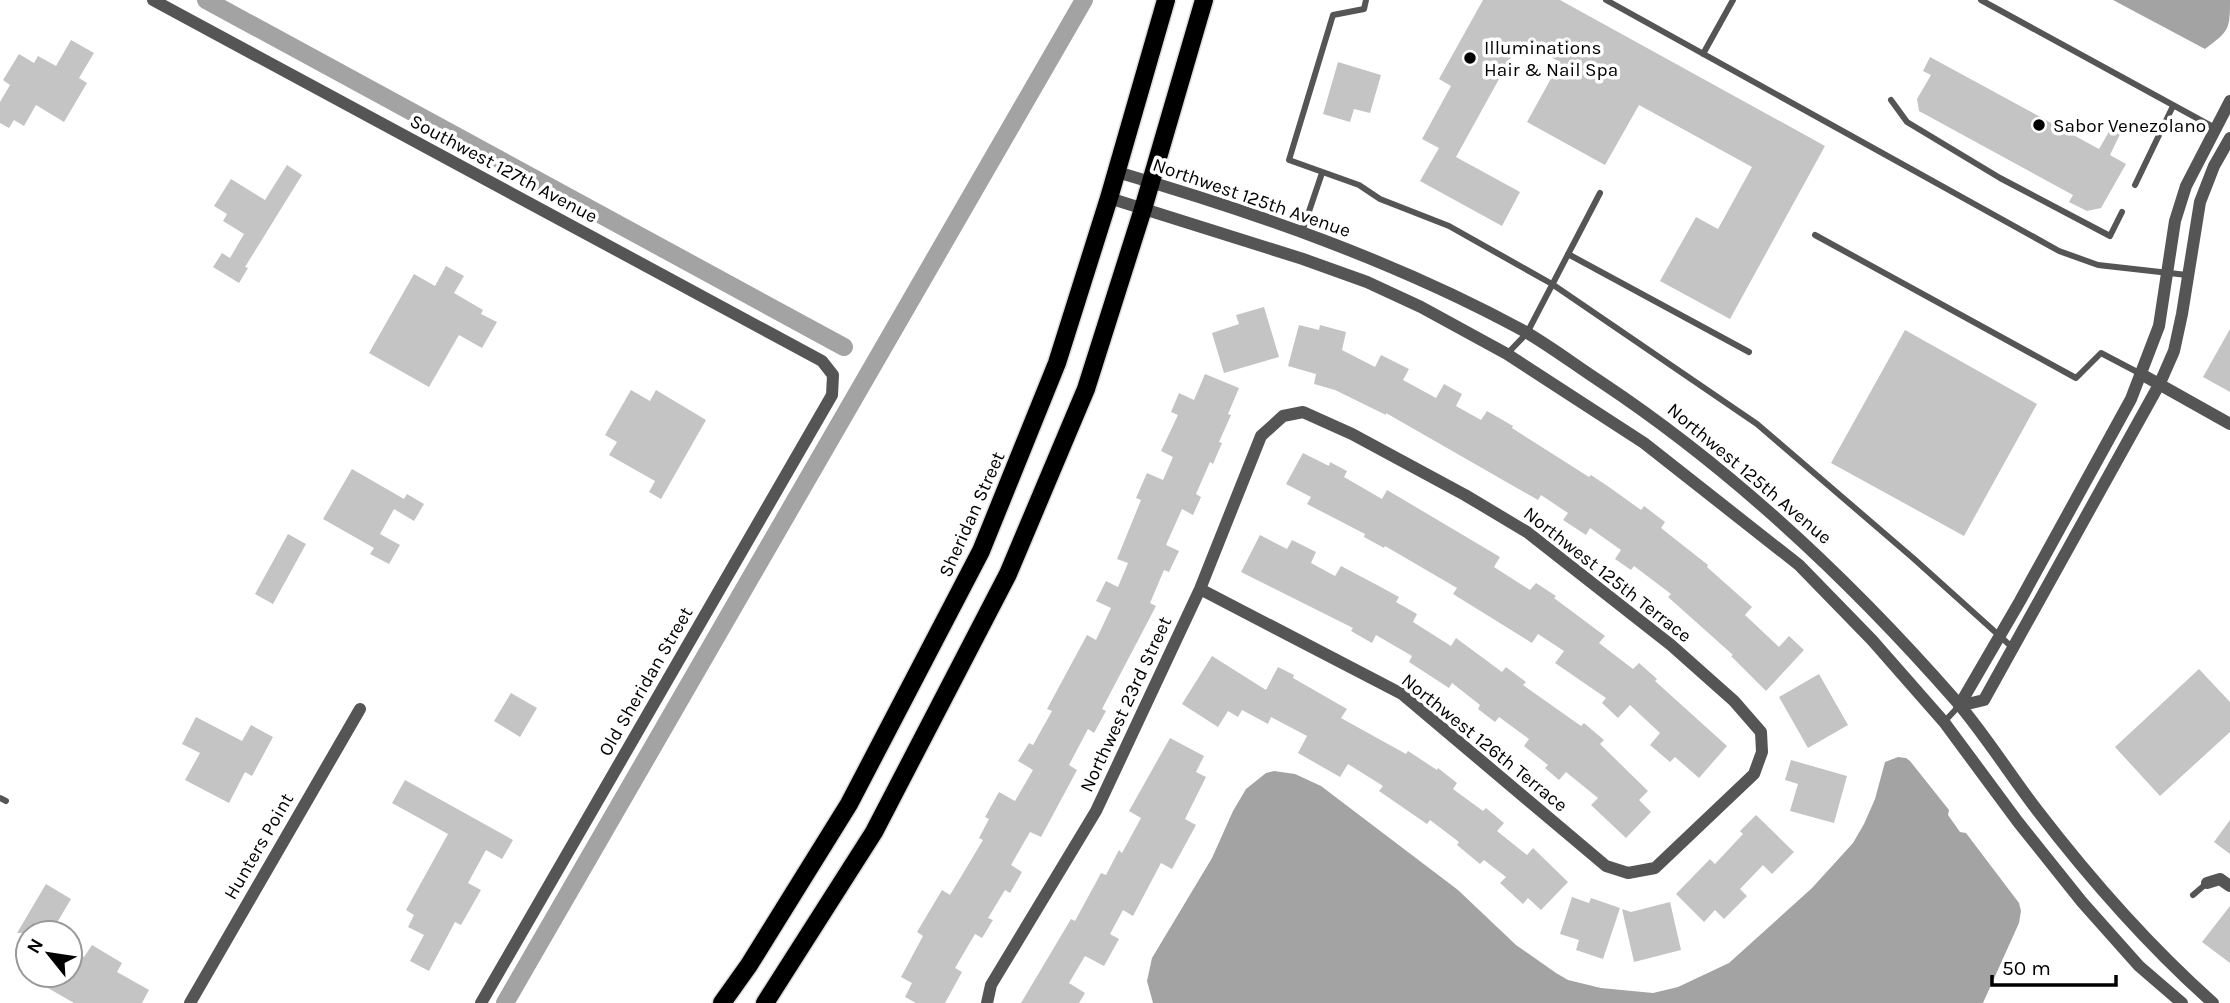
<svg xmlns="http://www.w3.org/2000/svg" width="2230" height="1003" viewBox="0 0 2230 1003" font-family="Karla,sans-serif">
  <rect width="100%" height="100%" fill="#fff"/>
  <!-- water -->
  <path fill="#a3a3a3" d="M2113,0H2230C2230,30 2229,31 2205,49Z
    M1898,757L1906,758L1910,761L1949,810L1948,815L1960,832L1966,833L2019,903L2021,911L2019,923L1983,1003H1153L1147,981L1152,958L1212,858L1233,811L1246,789L1266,773L1274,771L1295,774L1321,786L1458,890L1516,945L1556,973L1568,980L1601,988L1653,993L1678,987L1729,963L1812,888L1853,843L1864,824L1875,799L1885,762Z"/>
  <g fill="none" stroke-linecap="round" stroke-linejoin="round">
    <!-- canal -->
    <path stroke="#a3a3a3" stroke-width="18" d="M206,0L844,347
      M505,1003L1084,0"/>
  </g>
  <!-- building -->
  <path fill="#c4c4c4" d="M1483,0H1560L1825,146L1730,319L1660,281L1696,217L1718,229L1752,167L1639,105L1605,165L1527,122L1560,62L1520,41L1456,157L1520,192L1502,226L1420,181L1439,148L1422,139L1451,86L1439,79Z
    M71,40L94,53L79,78L87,83L64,122L36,105L24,126L14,120L9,128L0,123V102L10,85L3,80L19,54L34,63L38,56L56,66Z
    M1930,57L2099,149L2114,123L2123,128L2110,155L2126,164L2101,208L2087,211L2069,202L2073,195L1919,111L1917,99L1931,75L1923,71Z
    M1338,62L1381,75L1370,113L1354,109L1350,122L1323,114Z
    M287,165L302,175L245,267L248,268L239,283L213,267L222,253L230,258L244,234L223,221L227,214L214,206L231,179L265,200Z
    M446,266L464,276L454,293L483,310L481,314L497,322L482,348L459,335L429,387L369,353L414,274L435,286Z
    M1264,307L1279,357L1224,373L1212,333L1239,324L1236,315Z
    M1299,325L1319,330L1320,325L1346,332L1342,350L1375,367L1381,355L1409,369L1403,380L1436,398L1444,384L1462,394L1456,406L1481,420L1487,411L1513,426L1512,428L1589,477L1591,475L1609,487L1641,510L1644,506L1665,522L1661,528L1708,565L1707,567L1752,607L1745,615L1779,647L1789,636L1804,650L1766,691L1731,656L1733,655L1668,597L1671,594L1634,566L1631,570L1615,559L1621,550L1590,528L1586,535L1563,520L1568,513L1541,495L1538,500L1386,413V415L1335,390L1314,384L1316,374L1288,366Z
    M2230,329V392L2203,377Z
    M1905,330L2037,404L1964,536L1831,463Z
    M1205,374L1239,388L1228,414L1231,415L1219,442L1222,443L1213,464L1210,462L1196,494L1201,497L1193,515L1182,509L1166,545L1179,551L1169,572L1164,570L1150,603L1156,606L1102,709L1106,711L1094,733L1088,729L1069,765L1077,770L1041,837L1030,832L1011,865L1022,872L1010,893L1005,890L988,918L993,920L982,938L975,934L955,968L962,972L945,1003H916L905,997L912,983L901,977L923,936L917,932L942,890L950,895L983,840L979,838L989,819L985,817L999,792L1015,801L1033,770L1018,761L1029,743L1033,745L1052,711L1047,709L1087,635L1096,640L1111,608L1096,601L1106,581L1118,587L1128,563L1117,559L1141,500L1136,498L1147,473L1163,480L1173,457L1161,451L1178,415L1171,412L1179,393L1194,400Z
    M631,390L650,401L656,390L706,420L661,499L649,492L655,481L609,455L617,442L605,435Z
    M1303,453L1329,466L1330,462L1347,471L1344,477L1382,499L1387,490L1409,503L1500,557L1494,567L1530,590L1536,583L1556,596L1554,598L1605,636L1599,643L1633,669L1639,663L1657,679L1655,681L1727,746L1699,778L1675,757L1670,762L1650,745L1660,733L1630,705L1618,718L1602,703L1606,698L1555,663L1564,651L1538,634L1532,643L1453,594L1457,588L1385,546L1384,548L1364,537L1365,534L1307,504L1311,497L1286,484Z
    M352,469L404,499L407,494L424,504L414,521L394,509L380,534L400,545L389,564L370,554L374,548L323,519Z
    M288,534L306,544L273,604L255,594Z
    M1260,535L1287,549L1292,540L1316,552L1311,563L1335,576L1341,566L1377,585L1399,597L1396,602L1417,614L1413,622L1451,646L1456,638L1502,672L1506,667L1526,682L1523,685L1581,726L1584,723L1604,740L1600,744L1648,791L1639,800L1651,812L1626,838L1591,805L1598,798L1566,772L1559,780L1545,768L1548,765L1524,746L1529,739L1499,717L1495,722L1478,709L1480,705L1452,683L1449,688L1409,662L1412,656L1376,635L1372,643L1351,631L1353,628L1241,572Z
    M1212,656L1266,690L1278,667L1294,675L1293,678L1347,709L1341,718L1406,754L1408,751L1437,770L1438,768L1457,783L1453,789L1483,811L1486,808L1504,823L1497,831L1527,855L1533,848L1568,882L1541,910L1528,898L1523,904L1500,883L1506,877L1484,860L1480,864L1457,845L1459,842L1430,820L1427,824L1379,791L1383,786L1348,764L1340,777L1298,753L1307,736L1271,717L1268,724L1242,710L1238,717L1228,711L1218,727L1182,704Z
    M2199,669L2230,702V732L2160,796L2115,747Z
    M1819,674L1848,725L1808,748L1779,697Z
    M511,693L537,708L520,737L494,721Z
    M196,717L242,741L251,725L273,737L252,776L245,772L229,803L185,780L200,753L182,744Z
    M1170,738L1204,756L1196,772L1206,777L1185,819L1196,825L1172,869L1161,863L1133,916L1123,910L1110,934L1119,939L1104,966L1085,956L1069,983L1085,993L1079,1003H1021L1071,919L1075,921L1101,873L1106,875L1119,850L1122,853L1141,818L1129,811Z
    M1791,760L1847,776L1834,823L1790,811L1798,784L1785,780Z
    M405,780L513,840L502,859L486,850L468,883L481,890L461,925L455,922L429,971L410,961L424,935L408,927L414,915L406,910L448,834L392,803Z
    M1756,815L1794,852L1772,874L1763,865L1740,889L1747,896L1724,919L1715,910L1704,922L1676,894L1710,859L1715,864L1743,834L1740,831Z
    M2230,820V854L2214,842Z
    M46,884L71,899L51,933H17Z
    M1572,897L1589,903L1591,898L1620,908L1603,959L1576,950L1579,940L1560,934Z
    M1670,902L1681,950L1634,962L1622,909L1631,912Z
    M2230,906V963L2202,942Z
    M92,945L122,963L117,972L149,990L142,1003H74L48,988L56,975H70V949L84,957Z"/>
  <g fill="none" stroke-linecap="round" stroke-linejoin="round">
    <defs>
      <path id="primary" d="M722,1003L749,965L849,804L981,551L1057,363L1109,198L1166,0
        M765,1003L874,832L1008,574L1086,389L1143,209L1204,0"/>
    </defs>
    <!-- primary casing -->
    <use href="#primary" stroke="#dbdbdb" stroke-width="21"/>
    <!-- lane -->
    <path stroke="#555" stroke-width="6" d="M1366,0L1364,9L1333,15L1289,160L1359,185L1380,199L1449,226L1552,284L1757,424L1913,558L2013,648
      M1606,0L2059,251L2098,265L2187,275
      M1981,0L2215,128
      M1703,54L1733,0
      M1891,100L1907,122L2000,178L2110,236L2122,212
      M2135,185L2173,106
      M1302,232L1322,173
      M1815,235L2076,378L2101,353L2141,374
      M1568,254L1749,352
      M1507,354L1527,333L1600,193
      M1944,722L1959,706
      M0,798L6,801
      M2193,895L2207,883"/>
    <!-- street -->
    <path stroke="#555" stroke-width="12" d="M153,0L822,361L833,375L832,395L481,1003
      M1117,172C1257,213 1395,261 1524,331C1550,346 1575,365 1601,382C1735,471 1851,581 1957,702C1986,736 2010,775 2037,810C2090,879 2148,945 2213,1003
      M1109,198L1303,259L1367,282L1421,307L1507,354L1644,443L1799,565L1872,640L1944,722L2018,822L2082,902L2139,966L2182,1003
      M2141,374L2230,424
      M1959,706L2020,601L2131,399L2159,326L2175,221L2186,186L2230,101
      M1959,706L1984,700L2160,383L2174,351L2182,314L2200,202L2214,166L2230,138
      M2207,883L2220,879L2230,886
      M190,1003L360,709
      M987,1003L991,985L1096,811L1200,589L1261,436L1283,416L1303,412L1352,434L1465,495L1527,532L1671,645L1734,701L1761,732L1762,752L1754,774L1655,868L1628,873L1606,866L1402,694L1200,589"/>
    <!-- primary -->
    <use href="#primary" stroke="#000" stroke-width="18"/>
  </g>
  <!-- markers -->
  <g fill="#000" stroke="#fff" stroke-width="2.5">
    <circle cx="1470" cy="58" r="7"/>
    <circle cx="2039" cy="125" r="7"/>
  </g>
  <g text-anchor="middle" stroke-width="7" stroke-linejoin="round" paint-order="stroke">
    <!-- poi labels -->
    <g font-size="19" fill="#000" stroke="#fff" text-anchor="start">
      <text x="1484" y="54">Illuminations<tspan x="1484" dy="22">Hair &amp; Nail Spa</tspan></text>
      <text x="2053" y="132">Sabor Venezolano</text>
    </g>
    <!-- street labels -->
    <g font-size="19" fill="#000" stroke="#fff">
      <text transform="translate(504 168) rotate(28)" y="7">Southwest 127th Avenue</text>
      <text transform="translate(1252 197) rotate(19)" y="7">Northwest 125th Avenue</text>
      <text transform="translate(1750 473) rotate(40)" y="7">Northwest 125th Avenue</text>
      <text transform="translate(971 514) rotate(-66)" y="7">Sheridan Street</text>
      <text transform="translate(1608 574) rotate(38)" y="7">Northwest 125th Terrace</text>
      <text transform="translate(645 681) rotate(-60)" y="7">Old Sheridan Street</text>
      <text transform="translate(1125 704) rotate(-65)" y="7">Northwest 23rd Street</text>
      <text transform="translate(1485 742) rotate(39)" y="7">Northwest 126th Terrace</text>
      <text transform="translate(258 846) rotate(-60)" y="7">Hunters Point</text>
    </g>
  </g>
  <!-- north arrow -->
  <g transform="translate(49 954) rotate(300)"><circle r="33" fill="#ffffff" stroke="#999999" stroke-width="2"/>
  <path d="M0-5L12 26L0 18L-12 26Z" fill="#000000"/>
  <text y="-10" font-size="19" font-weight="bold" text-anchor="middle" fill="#000000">N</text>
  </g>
  <!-- scale -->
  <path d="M1992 975v10h124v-10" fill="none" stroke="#000000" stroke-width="3.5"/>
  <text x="2002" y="975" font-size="21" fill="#000000" stroke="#ffffff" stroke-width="5" paint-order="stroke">50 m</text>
</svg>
